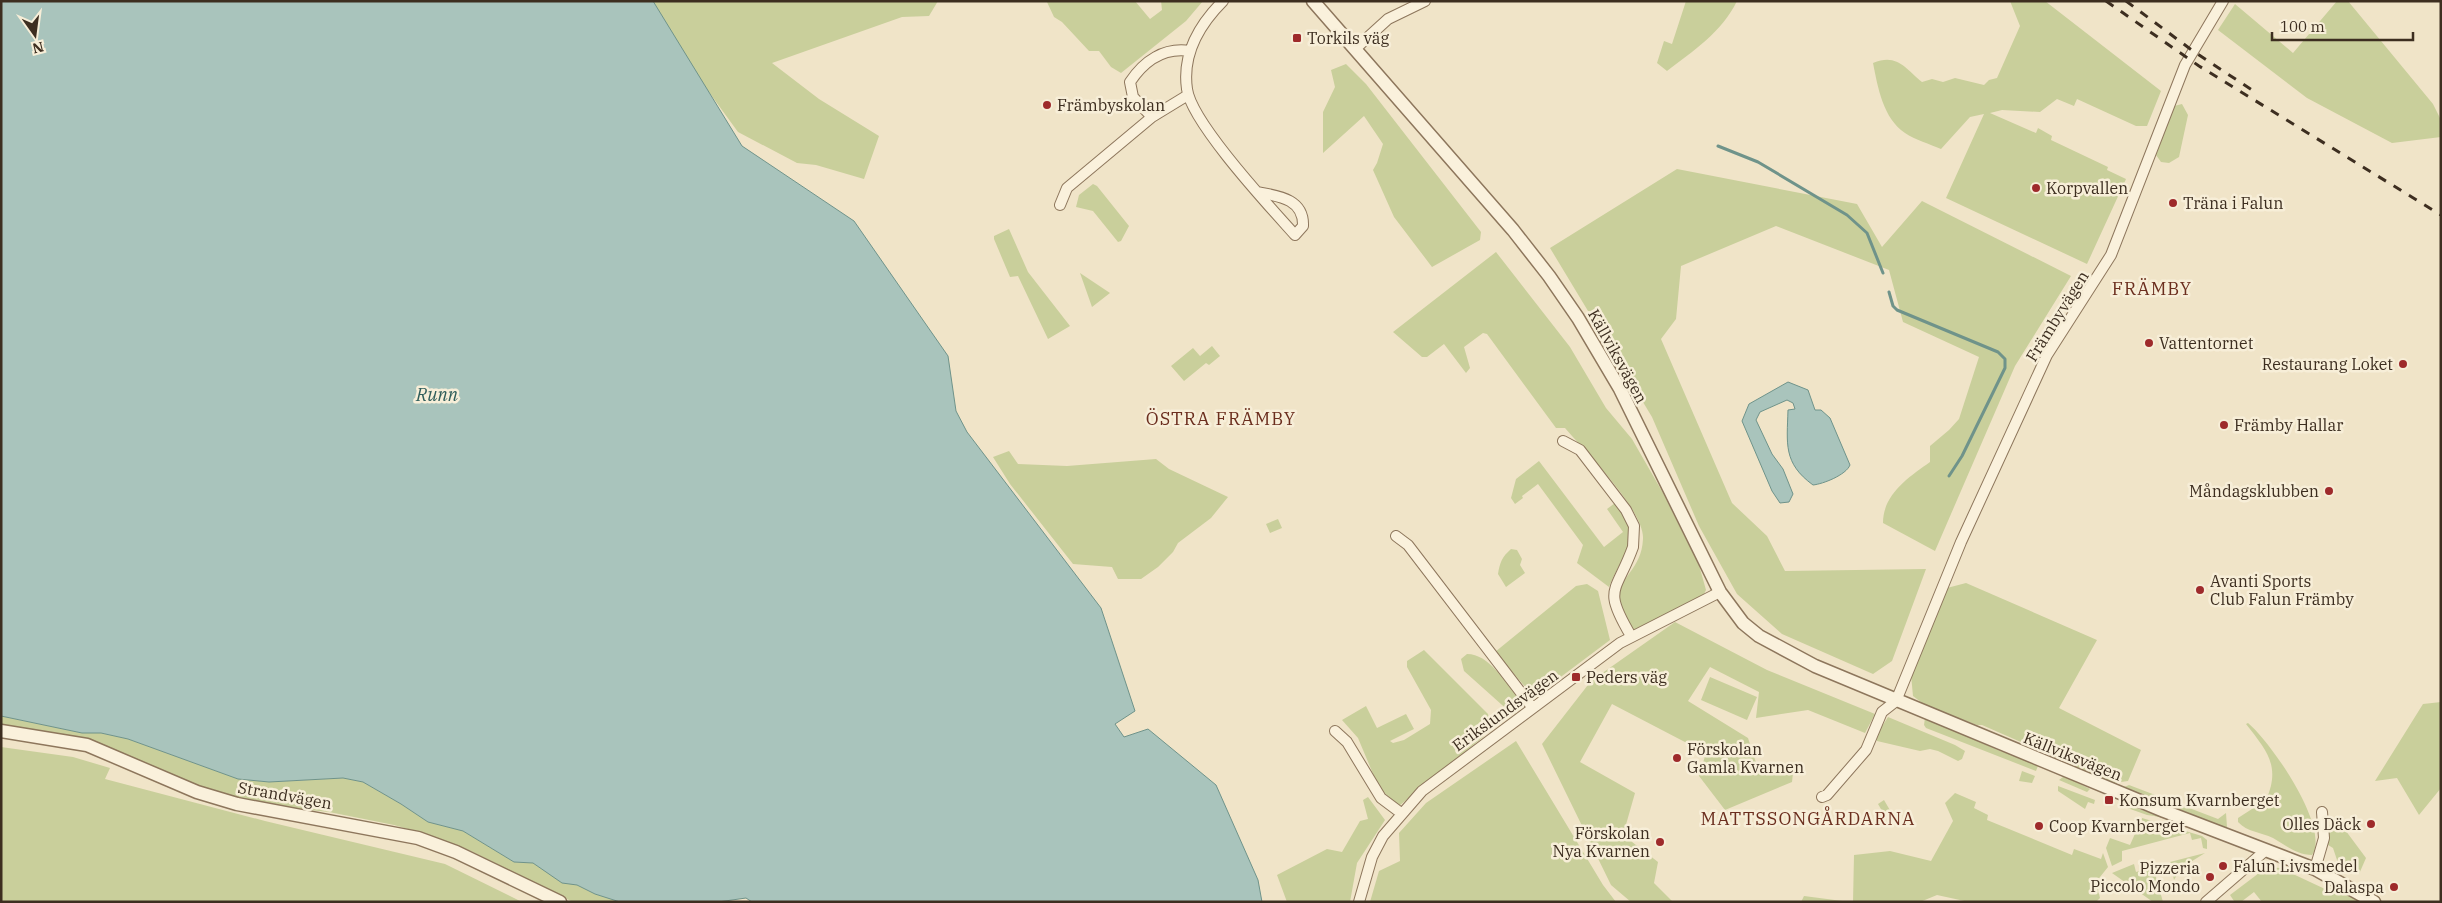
<svg xmlns="http://www.w3.org/2000/svg" width="2442" height="903" viewBox="0 0 2442 903" font-family="'IBM Plex Serif',serif">
  <rect width="100%" height="100%" fill="#f0e4c8"/>
  <!-- green -->
  <path fill="#c9cf9b" d="M647,1H938L929,16L902,17L772,63L819,99L879,136L864,179L816,165L797,163L738,132L663,29Z
    M1135,1L1150,19L1162,10L1161,1H1203L1186,21L1121,73L1111,67L1099,51H1089L1062,22L1054,17L1047,2Z
    M1686,1H1737C1722,32 1693,51 1667,71L1657,63L1664,41L1672,44Z
    M2010,1H2045L2161,91L2147,126H2136L2077,99L2074,106L2057,99L2040,112L2002,110L1990,113L2036,133L2038,128L2052,136L2051,140L2108,167L2107,170L2126,179L2087,264L1946,198L1984,114L1970,117L1941,149C1930,144 1915,140 1905,133C1883,118 1878,88 1873,63C1897,53 1905,68 1922,82L1932,79L1943,82L1955,78L1984,85L1989,80L1997,78L2020,26Z
    M2337,1H2348L2433,104L2441,120V137L2392,143L2307,98L2218,30L2235,4L2293,53Z
    M1346,64L1366,84L1481,232L1480,240L1432,267L1394,217L1373,170L1377,163L1383,144L1364,116L1323,153V112L1335,87L1331,70Z
    M2182,104L2188,115L2179,157L2169,163L2161,162L2156,155L2174,106Z
    M1677,169L1857,204L1882,247L1922,201L2071,276L2015,366L1935,551L1883,523C1883,494 1909,477 1930,462V446L1949,430L1959,419L1979,357L1903,322L1889,270L1776,226L1681,266L1676,319L1661,339L1732,503L1767,536L1785,571L1926,569L1892,661L1873,674L1782,634L1737,594L1699,526L1652,417L1550,248Z
    M1093,184L1097,186L1129,226L1121,241L1118,242L1093,211L1076,207L1079,195Z
    M1009,229L1028,272L1070,326L1048,339L1018,276L1010,277L994,239V236Z
    M1496,252L1570,347L1606,408L1632,439L1663,493L1699,565L1706,590L1701,600L1631,631C1600,577 1641,581 1643,539C1645,511 1584,450 1565,428H1556L1487,334L1483,333L1464,347L1470,368L1466,373L1444,344L1427,357H1422L1393,332Z
    M1080,273L1110,293L1092,307Z
    M1212,346L1220,356L1209,365L1206,363L1184,381L1171,366L1193,348L1200,356Z
    M1009,451L1018,464L1067,466L1156,459L1169,469L1228,497L1211,518L1178,543L1173,552L1158,567L1141,579H1118L1112,567L1073,564L1010,484L993,457Z
    M1539,461L1604,547L1623,532L1607,509L1615,503C1645,545 1625,547 1609,587L1577,563L1583,545L1538,484L1522,496L1523,498L1515,504L1511,498L1516,479Z
    M1278,519L1282,528L1270,533L1266,524Z
    M1511,549L1517,550L1522,559L1520,565L1525,573L1506,587L1498,574C1500,562 1502,557 1511,549Z
    M1966,583L2097,640L2059,708L2141,750L2128,781L2114,783L1982,725H1977L1926,706L1913,696L1911,675L1947,588Z
    M1587,584L1598,591L1610,640L1534,697L1495,652L1576,586Z
    M1675,622L1767,670L1875,714L1865,733L1808,710L1756,718L1759,692L1710,667L1688,701L1748,738L1760,775L1793,773L1792,782L1725,810L1699,776L1706,753L1612,704L1580,762L1635,793L1623,835L1658,862L1654,883L1673,902H1631L1611,885L1542,744L1591,681Z
    M1424,650L1488,714L1490,724L1483,737L1399,806L1379,788L1358,738L1342,720L1366,706L1377,728L1406,714L1414,729L1390,741L1393,743L1404,740L1430,724L1431,710L1407,667V661Z
    M1467,654C1489,654 1505,682 1518,697L1520,705L1515,714L1511,713L1464,671L1461,659Z
    M1710,677L1757,697L1747,720L1701,700Z
    M2441,702V788L2419,815L2397,778L2375,781L2423,704Z
    M1,716L82,733H101L128,739L238,779L269,782L343,778L363,782L401,804L428,822L463,831L514,862L533,863L562,882L577,885L595,894L620,902H573L471,851L432,836L394,825L329,812L280,807L213,793L128,755L45,732L1,725Z
    M1888,717L1955,745L1965,751L1962,759L1958,761L1938,751L1930,749L1920,751L1877,741L1876,736Z
    M1925,718L2000,751L2039,763L2036,771L1926,728L1924,725Z
    M2248,723C2270,741 2331,828 2312,855C2297,855 2285,845 2273,838C2261,832 2247,832 2238,822V818L2266,800C2281,766 2267,751 2246,724Z
    M1516,741L1603,885L1616,902H1370L1379,871L1400,861L1399,833L1426,803Z
    M1,747L73,757L110,768L105,779L265,821L445,864L522,902H1Z
    M2022,771L2035,776L2032,783L2019,781Z
    M2063,777L2068,778L2090,789L2087,792L2059,780Z
    M2129,785L2218,819L2226,813L2227,827L2226,828L2124,787Z
    M2058,786L2095,800L2094,804L2088,802L2085,809L2058,791Z
    M1955,793L1976,802L1974,808L1988,815L1987,820L2072,855L2074,849L2101,859L2103,853L2108,867L2096,882L2100,898L2096,902H1969L1937,895L1920,902H1853L1854,855L1890,851L1931,861L1953,821L1945,803Z
    M1368,797L1385,820L1357,863L1350,902H1287L1277,875L1327,849L1342,852L1360,821L1368,819L1363,800Z
    M1884,800L1891,812L1885,816L1878,804Z
    M2120,802L2161,817L2147,815L2119,805Z
    M2142,818L2202,836L2207,840V849L2203,848L2201,838L2192,840L2190,833L2122,851V861L2112,866L2106,848L2110,838L2130,845Z
    M2332,823H2340L2366,858L2359,874L2338,863L2333,848L2328,845V827Z
    M2205,853L2181,868L2174,880L2170,862Z
    M2134,864L2136,872L2153,867L2163,902H2153L2112,873Z
    M2267,867L2280,868L2325,889L2326,886L2362,902H2262L2254,892L2241,902L2234,901L2230,895Z
    M1804,896L1850,902H1801Z"/>
  <!-- water -->
  <path fill="#a9c4bc" stroke="#6f938a" d="M1,1H653L742,146L854,221L948,356L956,411L967,432L1101,608L1135,711L1115,724L1124,737L1148,729L1216,785L1258,880L1262,902H752L746,898L718,902H620L595,894L577,885L562,883L533,863L514,862L463,831L428,822L401,804L363,782L343,778L269,782L238,779L128,739L101,733H82L1,716Z
    M1788,382L1808,390L1815,410H1821L1830,418L1850,465C1846,475 1823,484 1813,485C1783,463 1787,444 1788,410L1795,409L1793,403L1787,400L1760,412L1756,420L1772,454L1783,469L1793,494L1789,502L1780,503L1772,491L1742,421L1749,404Z"/>
  <g fill="none" stroke-linecap="round" stroke-linejoin="round">
    <!-- stream -->
    <path stroke="#6f938a" stroke-width="3" d="M1718,146L1758,162L1847,215L1867,233L1883,273
      M1889,292L1893,306L1897,310L1998,352L2005,359V368L1962,456L1949,476"/>
    <defs>
      <path id="minor" d="M1223,1C1199,25 1182,54 1187,89C1191,122 1270,207 1295,235L1303,226C1304,199 1279,196 1257,192
        M1355,49L1388,19L1425,1
        M1152,117L1133,97L1130,82C1144,61 1164,47 1190,51
        M1060,205L1067,188L1152,117L1188,95
        M1563,441L1580,450L1626,510L1634,526L1633,547C1616,594 1602,587 1631,636
        M1396,536L1408,545L1532,707
        M1335,731L1347,742L1381,798L1401,813
        M1822,797L1827,795L1866,750L1882,712L1896,701L1961,542L2047,355L2111,255L2185,65L2223,1
        M2315,869L2324,838L2322,812
        M1359,902L1372,857L1383,836L1422,791L1620,643L1720,592
        M2206,902L2266,850"/>
      <path id="tertiary" d="M1313,1L1513,230L1549,276L1578,318L1620,389L1720,592L1743,623L1759,636L1815,666L2164,811L2315,869L2374,902
        M1,731L87,745L197,792L237,804L418,838L456,852L560,902"/>
    </defs>
    <!-- minor casing -->
    <use href="#minor" stroke="#8d765c" stroke-width="12"/>
    <!-- tertiary casing -->
    <use href="#tertiary" stroke="#8d765c" stroke-width="15"/>
    <!-- minor -->
    <use href="#minor" stroke="#faf1dc" stroke-width="10"/>
    <!-- tertiary -->
    <use href="#tertiary" stroke="#faf1dc" stroke-width="12"/>
    <!-- rail -->
    <path stroke="#3d2e20" stroke-width="3" stroke-dasharray="9 9" stroke-linecap="butt" d="M2106,1L2199,66L2441,215
      M2126,1L2193,51L2252,90"/>
  </g>
  <!-- markers -->
  <g fill="#9e2a2b" stroke="#f7eed8" stroke-width="2">
    <rect x="1292" y="33" width="10" height="10" rx="2.5"/>
    <circle cx="1047" cy="105" r="5"/>
    <circle cx="2036" cy="188" r="5"/>
    <circle cx="2173" cy="203" r="5"/>
    <circle cx="2149" cy="343" r="5"/>
    <circle cx="2403" cy="364" r="5"/>
    <circle cx="2224" cy="425" r="5"/>
    <circle cx="2329" cy="491" r="5"/>
    <circle cx="2200" cy="590" r="5"/>
    <rect x="1571" y="672" width="10" height="10" rx="2.5"/>
    <circle cx="1677" cy="758" r="5"/>
    <rect x="2104" y="795" width="10" height="10" rx="2.5"/>
    <circle cx="2371" cy="824" r="5"/>
    <circle cx="2039" cy="826" r="5"/>
    <circle cx="1660" cy="842" r="5"/>
    <circle cx="2223" cy="866" r="5"/>
    <circle cx="2210" cy="877" r="5"/>
    <circle cx="2394" cy="887" r="5"/>
  </g>
  <g text-anchor="middle" stroke-width="5" stroke-linejoin="round" paint-order="stroke">
    <!-- poi labels -->
    <g font-size="16" fill="#3d2e20" stroke="#f7eed8" text-anchor="start">
      <text x="1307" y="44">Torkils väg</text>
      <text x="1057" y="111">Främbyskolan</text>
      <text x="2046" y="194">Korpvallen</text>
      <text x="2183" y="209">Träna i Falun</text>
      <text x="2159" y="349">Vattentornet</text>
      <text x="2393" y="370" text-anchor="end">Restaurang Loket</text>
      <text x="2234" y="431">Främby Hallar</text>
      <text x="2319" y="497" text-anchor="end">Måndagsklubben</text>
      <text x="2210" y="587">Avanti Sports<tspan x="2210" dy="18">Club Falun Främby</tspan></text>
      <text x="1586" y="683">Peders väg</text>
      <text x="1687" y="755">Förskolan<tspan x="1687" dy="18">Gamla Kvarnen</tspan></text>
      <text x="2119" y="806">Konsum Kvarnberget</text>
      <text x="2361" y="830" text-anchor="end">Olles Däck</text>
      <text x="2049" y="832">Coop Kvarnberget</text>
      <text x="1650" y="839" text-anchor="end">Förskolan<tspan x="1650" dy="18">Nya Kvarnen</tspan></text>
      <text x="2233" y="872">Falun Livsmedel</text>
      <text x="2200" y="874" text-anchor="end">Pizzeria<tspan x="2200" dy="18">Piccolo Mondo</tspan></text>
      <text x="2384" y="893" text-anchor="end">Dalaspa</text>
    </g>
    <!-- street labels -->
    <g font-size="16" fill="#3d2e20" stroke="#f7eed8">
      <text transform="translate(2057 316) rotate(-58)" y="6">Främbyvägen</text>
      <text transform="translate(1618 356) rotate(61)" y="6">Källviksvägen</text>
      <text transform="translate(1505 710) rotate(-36)" y="6">Erikslundsvägen</text>
      <text transform="translate(2073 756) rotate(22)" y="6">Källviksvägen</text>
      <text transform="translate(285 795) rotate(10)" y="6">Strandvägen</text>
    </g>
    <!-- neighbourhood labels -->
    <g font-size="18" letter-spacing="1" fill="#6b2e1e" stroke="#f7eed8">
      <text x="2152" y="295">FRÄMBY</text>
      <text x="1221" y="425">ÖSTRA FRÄMBY</text>
      <text x="1808" y="825">MATTSSONGÅRDARNA</text>
    </g>
    <!-- water labels -->
    <g font-size="18" font-style="italic" fill="#2f5d5a" stroke="#f7eed8">
      <text x="437" y="401">Runn</text>
    </g>
  </g>
  <!-- border -->
  <rect width="2442" height="903" fill="none" stroke="#3d2e20" stroke-width="5"/>
  <!-- north arrow -->
  <g transform="translate(35 35) rotate(166)" stroke="#f7eed8" stroke-width="4" paint-order="stroke">
  <path d="M0-4L9 19L0 12L-9 19Z" fill="#3d2e20"/>
  <text y="-8" font-size="14" font-weight="bold" text-anchor="middle" fill="#3d2e20">N</text>
  </g>
  <!-- scale -->
  <path d="M2272 32v8h141v-8" fill="none" stroke="#3d2e20" stroke-width="2.5"/>
  <text x="2280" y="32" font-size="15" fill="#3d2e20" stroke="#f7eed8" stroke-width="4" paint-order="stroke">100 m</text>
</svg>
